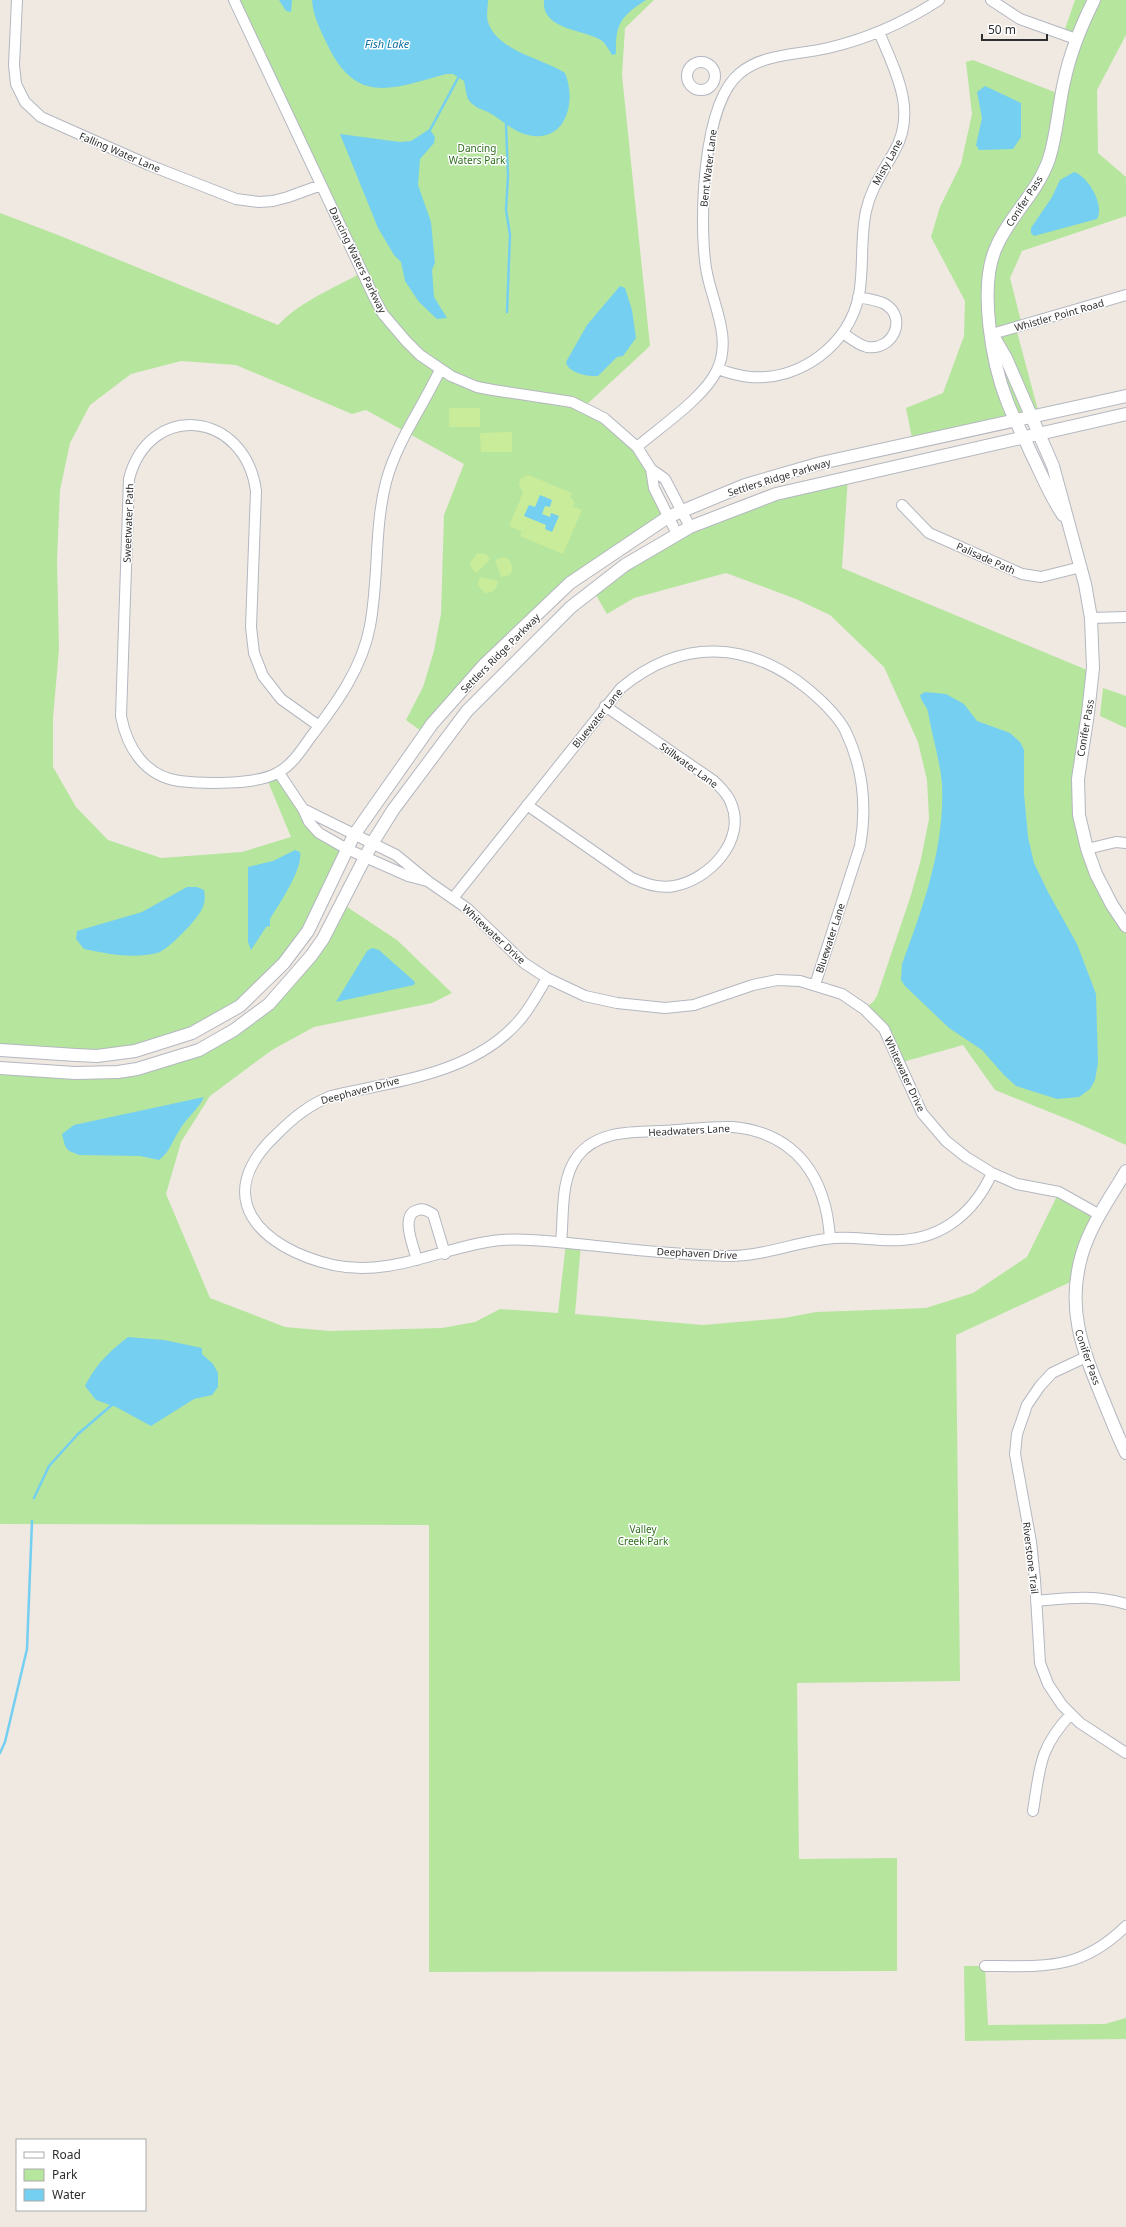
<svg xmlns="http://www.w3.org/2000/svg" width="1126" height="2227" viewBox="0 0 1126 2227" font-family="'Noto Sans',sans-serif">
  <rect width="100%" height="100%" fill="#efe9e1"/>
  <!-- green -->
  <path fill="#b6e59e" d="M234,0H654L625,28L622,75L650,346L584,407L637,447L668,517L570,583L425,734L406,720L423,687L434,651L441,614L444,515L464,464L366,410L352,414L236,365L181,361L131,374L90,405L70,443L60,490L57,560L59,649L53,718V767L76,807L108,840L161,858L242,852L291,837L266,777L279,773L309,822L347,849L308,931L240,1006L135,1051L0,1050V213L58,235L278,325C301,301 334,288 363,272Z
    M1075,0H1126V35L1097,90L1098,153L1126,177V216L1022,251L1010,278L1022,325L1016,328L1039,414L913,443L906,408L943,393L964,336L965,301L931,237L940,207L961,164L972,114L966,62L973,60L1062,95L1076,39L1063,35Z
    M848,477L842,568L1087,670L1083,737L1084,837L1126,926V1145L1077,1123L995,1090L963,1045L899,1063L894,1047L864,1009L873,1002L877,996L911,895L921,859L929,819L927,780L918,742L884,667L830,615L796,599L726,573L634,598L607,614L593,590L690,527Z
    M1103,688L1126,696V728L1100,716Z
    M341,903L397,940L452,993L432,1003L314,1027L272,1050L210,1096L181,1142L166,1194L210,1298L285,1327L330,1331L442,1328L475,1322L500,1309L558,1313L566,1243L581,1244L575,1314L703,1325L784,1318L816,1312L926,1308L973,1293L1027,1257L1059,1192L1100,1215L1077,1279L956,1335L960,1681L797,1683L799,1859L897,1858V1971L429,1972V1525L0,1524V1067L98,1073L199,1050L286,987Z
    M964,1966H985L988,2025L1105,2024L1126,2018V2039L965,2041Z"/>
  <!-- pitch -->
  <path fill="#c9ec9a" d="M449,408H480V427H449Z
    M512,432V452H481L480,433Z
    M528,475L572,493L570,499L572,498L575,504L572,506L582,510L563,554L520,536L522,532L509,526L523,493L519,484L520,479Z
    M477,553L486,554L490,559L477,573L472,569L470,563Z
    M504,557L509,559L513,568L510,575L501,577L495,560Z
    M480,577L498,581C497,590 493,593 484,593L478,585Z"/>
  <!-- water -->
  <path fill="#75cff0" d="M279,0H292L291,12L286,11Z
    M312,0H488C488,6 486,16 488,22C497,51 543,59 565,73C577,101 566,144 528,135C513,132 501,119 488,112C481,109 473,107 468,99C466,94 465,86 464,81L453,74H446C394,88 357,106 328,46C321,31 313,17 312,0Z
    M544,0H646C621,16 615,24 616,54L612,55C609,50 606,44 601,40C583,29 541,30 544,0Z
    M985,86L1021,103V137L1013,149L979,150L976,145L982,118L977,92Z
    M428,130H430L435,137L434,143L420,159L418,185L431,222L435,263L432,270L434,297L447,318L437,319L419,302L405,281L401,262L394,255L378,228L340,134L400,142L411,141Z
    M1074,172C1088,176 1105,205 1097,219L1034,236L1031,233V228L1052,197L1060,180Z
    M620,286L625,288L632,310L636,338L623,356L617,357L598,376C588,377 568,373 566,362L587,325Z
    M540,495L552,500L550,507L545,506L542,514L550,517L551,513L559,516L552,532L545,529L546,525L524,516L529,505L535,507Z
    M925,692L946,694L964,704L977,721L1010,733L1020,742L1024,750V794L1028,837L1034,863L1048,892L1077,944L1096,994L1098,1063L1095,1080L1090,1089L1079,1097L1057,1099L1016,1086L1004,1075L982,1050L949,1028L905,986L901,980L902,964C923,907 945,847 942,784C940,760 932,736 928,712C927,706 921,702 920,695Z
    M295,850L300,852C303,870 279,904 270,919V926L266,927L251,950L248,942V867L273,861Z
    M187,887H197L204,890C207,905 201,912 192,923C186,930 166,951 157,953C133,959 108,954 84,949L76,939L77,931L142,912Z
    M372,948L379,950L415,982L414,985L336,1002L367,951Z
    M204,1097C198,1110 186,1118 179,1131C172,1141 170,1152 159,1160L140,1156L79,1155L69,1151L65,1146L62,1134L74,1125Z
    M128,1337L164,1340L202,1348V1354L213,1364L218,1373V1387L212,1395L194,1399L151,1426L116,1407L96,1400L85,1386C97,1363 108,1353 128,1337Z"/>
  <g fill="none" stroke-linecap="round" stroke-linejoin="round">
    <!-- stream -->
    <path stroke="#75cff0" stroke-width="2.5" d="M506,124L508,176L506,210L510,235L507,312
      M430,130L458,78
      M34,1498L49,1466L78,1434L113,1404
      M0,1753L5,1742L27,1649L32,1521"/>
    <defs>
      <path id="minor" d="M17,0L14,65L16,84L25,102L41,117L149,165L236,199L259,202L273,201L288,197L321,185
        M234,0L375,299L383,314L406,341L420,355L451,376L477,387L493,390L572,402L604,418L637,447L651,469L665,479L690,527
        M991,0L1020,19L1076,39
        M687 76a14 14 0 1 1 28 0a14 14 0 1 1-28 0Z
        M843,333C850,338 858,345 867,347C893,351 908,318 885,304C878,300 867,299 858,297
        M992,334L1126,295
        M718,369C729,373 739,376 750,377C800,381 849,345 859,295C864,268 860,239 866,211C871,188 883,172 894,152C918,111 895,71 879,32
        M637,447C660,427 705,397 717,370C733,337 711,301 706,268C699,223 702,103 740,73C764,53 799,55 828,48C867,39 905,22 939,0
        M651,469L654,488L677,534
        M902,505L929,533L1022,574L1041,577L1081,567
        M1091,618L1126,617
        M319,726L281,699L263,676L254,653L251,627L256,491C245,410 149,401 129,479L121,716C127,748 145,776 179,781C203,784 256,785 277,773C291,766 301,751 310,738C336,704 362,669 370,626C379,578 374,529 386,482C397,441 422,408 440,370
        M279,773L303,809L309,822L319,833L347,849L408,876L427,881
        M527,805L632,878C645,884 659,889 674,886C709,880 747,840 731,803C728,794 720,787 714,781L605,706
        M303,809L396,855L429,882L468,909L524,963L547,978L585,996L617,1003L665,1008L694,1005L753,985L777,980L800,981L842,994L864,1009L884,1029L922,1113L946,1141L966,1157L992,1173L1017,1184L1059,1192L1100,1215
        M1087,849L1116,842L1126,843
        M454,897L621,688C681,638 749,640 809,690C822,701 837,715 845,730C863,767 867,807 860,846L815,985
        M547,978C538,993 530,1009 518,1022C472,1074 396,1081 331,1096C309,1105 294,1117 277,1134C209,1197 260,1248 333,1265C394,1278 444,1245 502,1240C527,1238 553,1242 578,1244C627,1249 677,1255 726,1256C763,1257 798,1241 834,1238C857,1236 879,1242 901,1240C944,1238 975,1211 992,1173
        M561,1242C564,1215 560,1180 577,1157C597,1130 633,1132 663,1131C686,1130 710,1126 733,1127C797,1133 826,1178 830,1238
        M417,1260C414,1248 399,1214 418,1210C424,1208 428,1211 433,1214L445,1254
        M1086,1357L1052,1373L1040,1386L1027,1405L1017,1434L1015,1454L1031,1542L1035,1580L1040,1663L1048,1684L1062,1705L1080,1723L1126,1753
        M1036,1601C1069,1598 1094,1594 1126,1604
        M1033,1811C1040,1767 1039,1748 1071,1714
        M985,1966C1045,1966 1080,1971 1126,1926"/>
      <path id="tertiary" d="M992,334L1006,358L1053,466L1085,584L1091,618L1093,668L1088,713L1078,779L1079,815L1087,849L1096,874L1112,905L1126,926
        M1063,515C1049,494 1041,473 1030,451C1023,434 1013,418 1007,401C992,363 979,289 995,250C1008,217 1037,194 1049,159C1057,134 1058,108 1064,82C1070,53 1081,26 1094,0
        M0,1050L76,1055L97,1056L135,1051L192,1033L240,1006L284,963L308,931L354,835L432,724L485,664L570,583L668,517L745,485L821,463L1126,396
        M0,1068L75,1073L118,1072L137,1069L199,1050L234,1030L269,1004L311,956L323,939L373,842L393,810L467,711L571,607L625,565L690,527L776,494L1126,414
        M1126,1171C1110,1198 1091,1224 1082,1254C1066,1308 1082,1348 1102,1397C1110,1416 1117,1435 1126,1453"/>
    </defs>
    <!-- minor casing -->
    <use href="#minor" stroke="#b4b7c1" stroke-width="12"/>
    <!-- tertiary casing -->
    <use href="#tertiary" stroke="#b4b7c1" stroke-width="14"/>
    <!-- minor -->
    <use href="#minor" stroke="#fff" stroke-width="10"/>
    <!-- tertiary -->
    <use href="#tertiary" stroke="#fff" stroke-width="12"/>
  </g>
  <g text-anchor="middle" stroke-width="3" stroke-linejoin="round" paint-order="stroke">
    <!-- park labels -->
    <g font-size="10" fill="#2c6e1b" stroke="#fff">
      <text x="477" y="152">Dancing<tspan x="477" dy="12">Waters Park</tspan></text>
      <text x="643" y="1533">Valley<tspan x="643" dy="12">Creek Park</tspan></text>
    </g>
    <!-- street labels -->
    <g font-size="10" fill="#2e2e2e" stroke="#fff">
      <text transform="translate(120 152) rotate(23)" y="4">Falling Water Lane</text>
      <text transform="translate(887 162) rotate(-61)" y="4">Misty Lane</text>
      <text transform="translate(708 168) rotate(-83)" y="4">Bent Water Lane</text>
      <text transform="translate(1024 201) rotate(-57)" y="4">Conifer Pass</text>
      <text transform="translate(358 260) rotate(64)" y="4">Dancing Waters Parkway</text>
      <text transform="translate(1059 315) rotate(-16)" y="4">Whistler Point Road</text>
      <text transform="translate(779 477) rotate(-17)" y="4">Settlers Ridge Parkway</text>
      <text transform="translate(128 523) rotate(-88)" y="4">Sweetwater Path</text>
      <text transform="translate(986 558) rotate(24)" y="4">Palisade Path</text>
      <text transform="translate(500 653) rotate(-45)" y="4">Settlers Ridge Parkway</text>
      <text transform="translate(597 718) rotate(-51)" y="4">Bluewater Lane</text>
      <text transform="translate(1085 728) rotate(-80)" y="4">Conifer Pass</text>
      <text transform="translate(689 765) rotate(36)" y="4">Stillwater Lane</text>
      <text transform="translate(494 934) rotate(43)" y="4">Whitewater Drive</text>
      <text transform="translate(830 938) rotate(-72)" y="4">Bluewater Lane</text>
      <text transform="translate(905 1074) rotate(65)" y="4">Whitewater Drive</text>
      <text transform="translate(360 1090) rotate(-15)" y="4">Deephaven Drive</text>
      <text transform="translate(689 1130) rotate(-3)" y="4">Headwaters Lane</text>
      <text transform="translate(697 1253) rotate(3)" y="4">Deephaven Drive</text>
      <text transform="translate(1088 1357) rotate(71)" y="4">Conifer Pass</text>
      <text transform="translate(1031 1558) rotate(83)" y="4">Riverstone Trail</text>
    </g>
    <!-- water labels -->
    <g font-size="11" font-style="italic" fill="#0d6fa3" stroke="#fff">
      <text x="387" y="48">Fish Lake</text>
    </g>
  </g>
  <!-- legend -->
  <rect x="16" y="2139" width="130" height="72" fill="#ffffff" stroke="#ababab"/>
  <rect x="24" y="2152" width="20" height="6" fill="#ffffff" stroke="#ababab"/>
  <text x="52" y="2159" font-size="12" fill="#2e2e2e">Road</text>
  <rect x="24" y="2169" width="20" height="12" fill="#b6e59e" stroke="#ababab"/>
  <text x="52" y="2179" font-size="12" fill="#2e2e2e">Park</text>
  <rect x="24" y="2189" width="20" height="12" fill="#75cff0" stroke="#ababab"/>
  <text x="52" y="2199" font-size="12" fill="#2e2e2e">Water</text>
  <!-- scale -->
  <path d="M982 34v6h65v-6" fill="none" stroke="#2e2e2e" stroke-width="2"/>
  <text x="988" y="34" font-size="12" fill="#2e2e2e" stroke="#ffffff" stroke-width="3" paint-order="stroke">50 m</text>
</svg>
